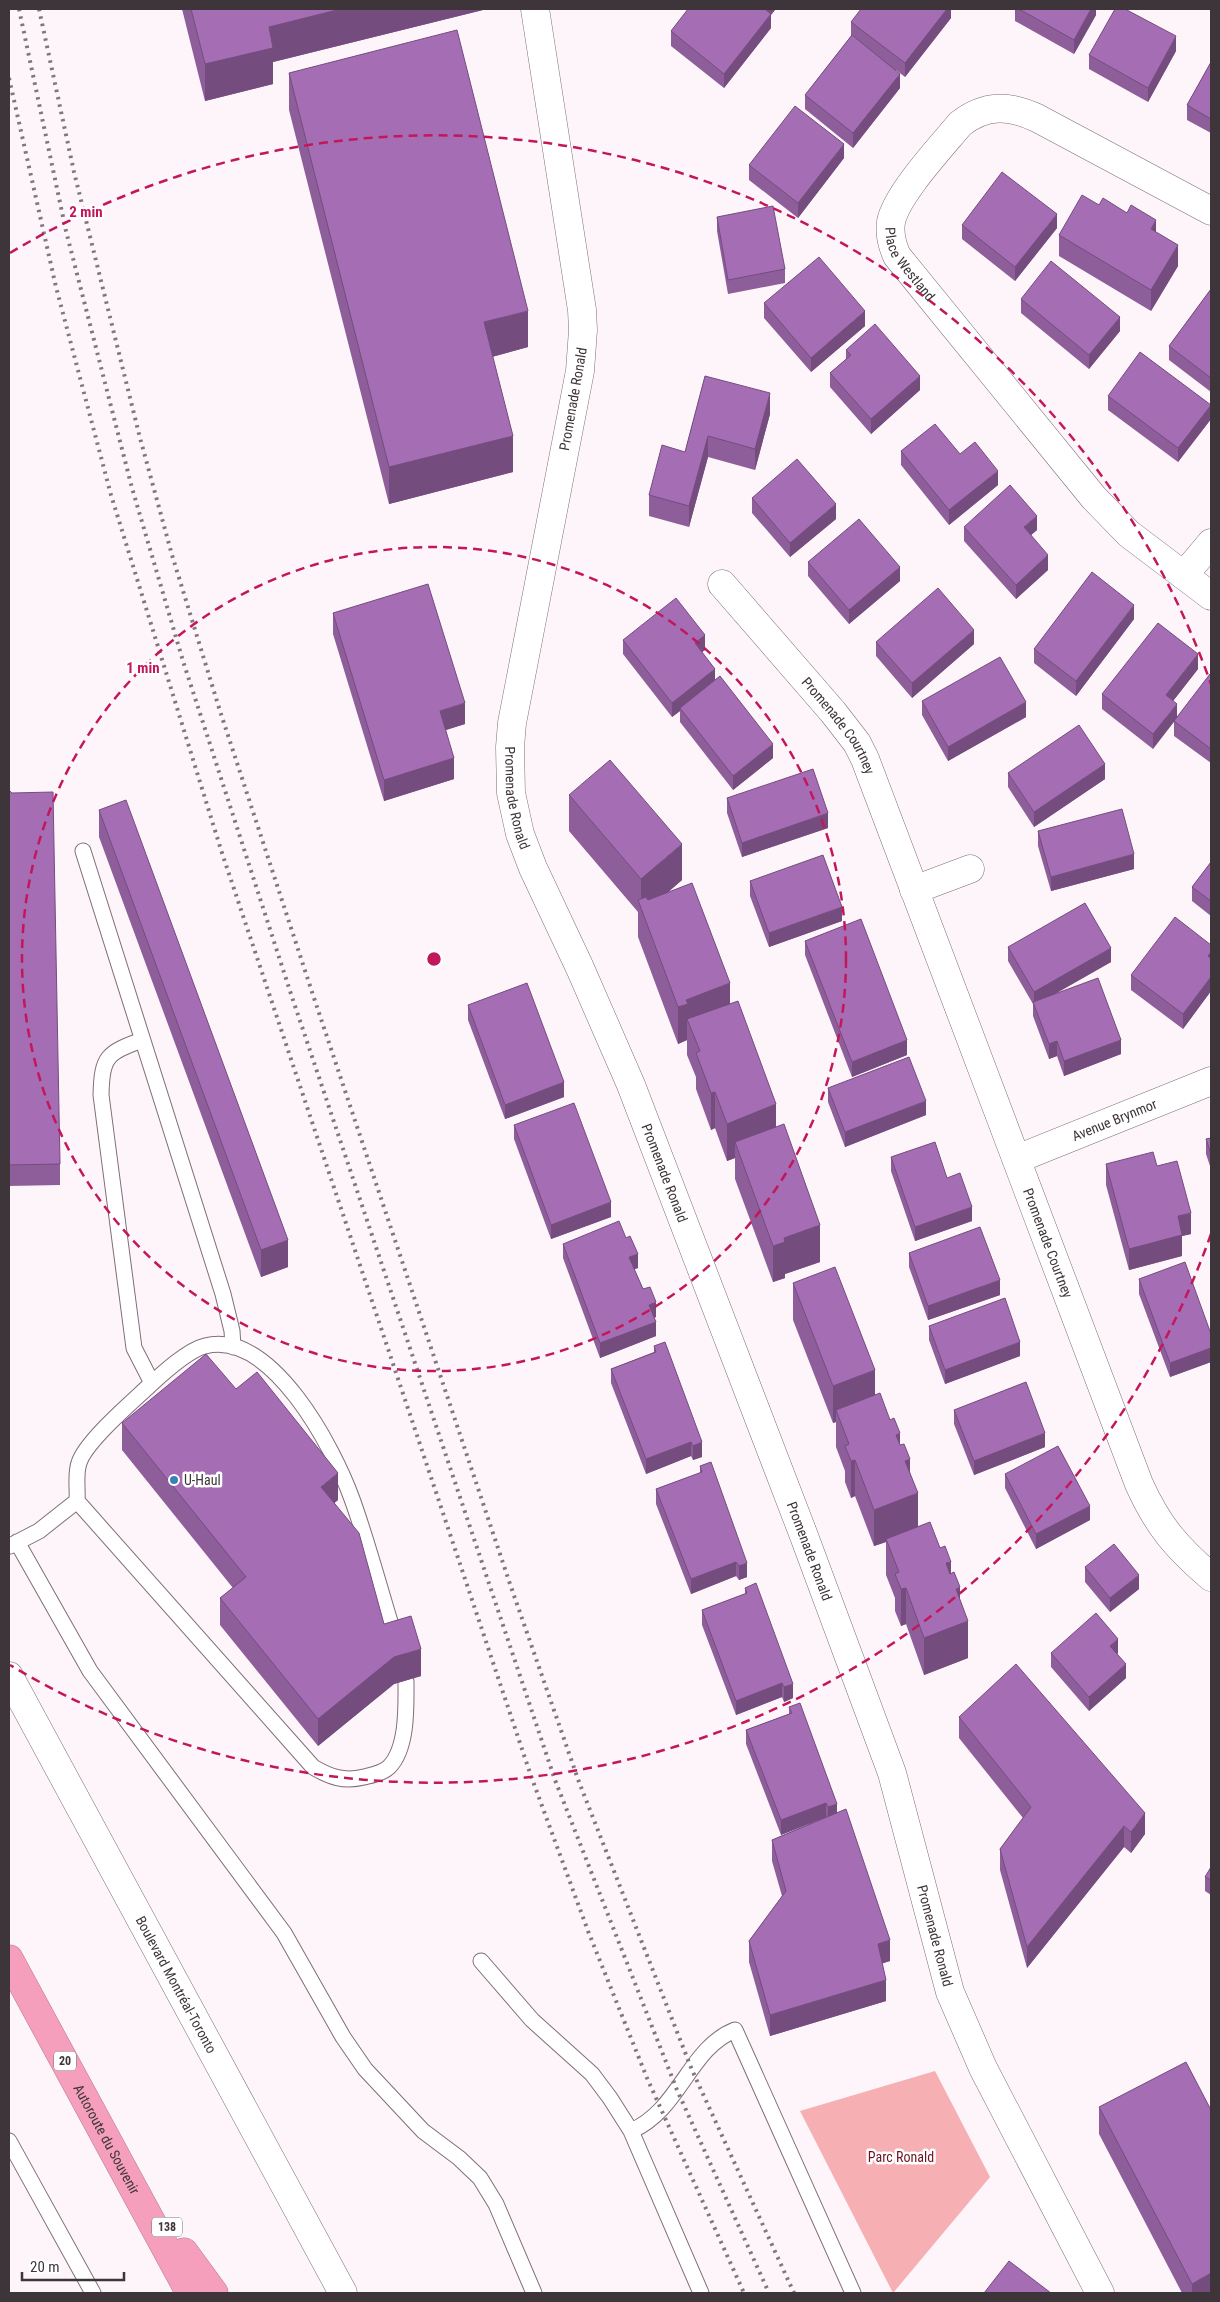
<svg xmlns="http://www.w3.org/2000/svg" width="1220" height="2302" viewBox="0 0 1220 2302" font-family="'Roboto Condensed',sans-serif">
  <rect width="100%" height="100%" fill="#fdf5fa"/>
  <!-- green -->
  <path fill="#f6afb2" d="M935,2071L990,2177L893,2293L800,2111Z"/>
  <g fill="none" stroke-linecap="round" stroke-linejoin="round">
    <defs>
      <path id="service" d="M83,851L223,1294L232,1331L233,1347
        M142,1040C107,1053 102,1056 101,1095L134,1348L152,1383
        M77,1501C78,1490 75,1474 79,1463C85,1442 132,1402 150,1385C163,1373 188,1350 205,1346C272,1329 334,1449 352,1499C369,1546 381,1594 396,1641
        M17,1542L90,1671L284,1933L343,2037L365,2069L423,2131L459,2158L480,2178L496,2204L534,2293
        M10,1546L39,1531L77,1501L313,1767C330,1777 344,1782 364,1777C372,1775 383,1773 389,1767C408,1748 406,1705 406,1681
        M481,1961L532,2020L592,2074L610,2098L631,2131L701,2293
        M631,2131C680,2110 689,2048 735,2030L853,2293
        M9,2141L93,2293"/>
      <g id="minor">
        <path id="s1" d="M535,9L582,310L583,330L580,371L512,723L510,747L511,793L520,834L533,868L580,968L631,1085L804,1536L892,1773L950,1992L983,2068L1100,2293"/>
        <path id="s2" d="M1211,211L1037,118C1009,105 985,104 960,124C941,147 896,195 891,222C889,235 892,245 897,256L1094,498L1129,534L1211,596"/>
        <path d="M1184,575L1211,543"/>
        <path id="s3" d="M722,584L833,712L857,743L865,759L1139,1484C1158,1526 1176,1547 1211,1577"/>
        <path d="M914,890L970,869"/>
        <path id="s4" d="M1017,1159L1211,1081"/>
        <path id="s5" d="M9,1676L343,2293"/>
      </g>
      <g id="motorway">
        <path id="s6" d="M9,1959L190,2293"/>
        <path d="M184,2252L214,2293"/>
      </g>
    </defs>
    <!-- service casing -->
    <use href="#service" stroke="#7f6e79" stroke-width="17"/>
    <!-- minor casing -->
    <use href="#minor" stroke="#7f6e79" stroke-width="29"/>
    <!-- motorway casing -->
    <use href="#motorway" stroke="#b57a8f" stroke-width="29"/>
    <!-- service -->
    <use href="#service" stroke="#fff" stroke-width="15"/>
    <!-- minor -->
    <use href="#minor" stroke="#fff" stroke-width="28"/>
    <!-- motorway -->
    <use href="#motorway" stroke="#f59fbd" stroke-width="28"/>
    <!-- rail -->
    <path stroke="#7f777c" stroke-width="4" stroke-dasharray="2.5 5" stroke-linecap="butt" d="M19,9L66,231L132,488L183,661L291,994L555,1780L677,2090L769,2293
      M39,9L74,172L140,438L172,555L220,711L313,995L510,1584L579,1782L692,2070L794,2293
      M9,78L56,287L111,495L222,853L531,1776L588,1931L647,2078L744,2293"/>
  </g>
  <!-- wall -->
  <path fill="#8e5e9b" d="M182,9H487L273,62V84L205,101Z
    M951,9V18L905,77L896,70L900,88L853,148L805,109V95L851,36V22Z
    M1015,9H1096V15L1074,54L1015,21Z
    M771,15V28L724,88L671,46V31Z
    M1176,51L1148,102L1089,69V55Z
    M1211,62V133L1187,120V105Z
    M289,73L528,347L492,357L513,472L389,504L289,110Z
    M844,158L798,218L749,180V165Z
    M1099,205L1156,232L1178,266L1151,311L1059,256V235Z
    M717,217L785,269V283L728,294L717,231Z
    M962,225L1057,228L1015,281L962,239Z
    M1211,289V392L1169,360V346Z
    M1021,299L1120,331L1089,369L1021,313Z
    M764,303L865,326L811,372L764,318Z
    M846,350L920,390L871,434L830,387V373L846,359Z
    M705,376L770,414L755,470L708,457L689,527L649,516V495L685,452Z
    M1108,396L1211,419L1178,462L1108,410Z
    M901,451L960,454L998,485L949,525L901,465Z
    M752,498L836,519L790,557L752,513Z
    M964,527L1037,530L1031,535L1048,570L1016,599L964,541Z
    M808,562L900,581L849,624L808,576Z
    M333,613L465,724L445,730L454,779L384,801L333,634Z
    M1134,619L1076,696L1034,663V649Z
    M623,640L705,650L702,652L715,680L773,758L733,790L680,722V711L672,717L623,654Z
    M876,642L974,644L912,698L876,656Z
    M1198,669L1173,701L1153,749L1102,709V694Z
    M1211,675V763L1174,736V721Z
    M922,701L1026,717L948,761L922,715Z
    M1008,773L1105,779L1034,827L1008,787Z
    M9,790L12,793L60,1164V1185L9,1186Z
    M569,795L682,880L667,893L730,1004L776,1127L820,1262L785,1274V1278L773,1282L735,1179V1158L727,1161L715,1128L711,1130L696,1089V1077L687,1055V1040L678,1044L638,937V912L569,831Z
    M727,798L828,828L742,857L727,813Z
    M99,810L288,1267L261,1277L99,837Z
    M1038,831L1134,869L1051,891L1038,846Z
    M1211,862V916L1192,901V887Z
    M750,881L842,921L769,947L750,896Z
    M805,941L907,1055L852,1077L805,955Z
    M1211,945V991L1183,1029L1131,990V975Z
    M1008,947L1111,962L1056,993L1121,1054L1064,1076L1057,1056L1049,1059L1033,1016V1004L1008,961Z
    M468,1005L564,1097L505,1119L468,1020Z
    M828,1088L926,1115L845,1147L828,1102Z
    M514,1125L611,1217L551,1239L514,1139Z
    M1211,1138V1169L1206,1154V1139Z
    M891,1157L947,1178L972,1221L915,1241L891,1171Z
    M1106,1164L1157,1166L1191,1234L1182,1236V1256L1129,1270L1106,1185Z
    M563,1244L638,1268L634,1269L643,1289L656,1317L654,1318L656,1336L600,1358L563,1258Z
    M909,1253L1000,1295L928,1320L909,1267Z
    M1139,1279L1211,1334V1362L1170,1377L1139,1294Z
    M793,1283L875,1395L900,1445L910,1472L918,1526L940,1548L951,1573L960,1600L968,1658L924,1675L906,1624L901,1626L895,1611V1598L886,1575V1542L874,1546L855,1496L851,1498L845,1482V1471L836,1447V1422L833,1423L793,1320Z
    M929,1326L1020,1356L945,1384L929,1340Z
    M654,1346L702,1457L693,1460L691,1456L646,1474L611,1383V1369L654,1352Z
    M236,1389L338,1500L334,1503L384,1624L421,1676L394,1684L318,1746L220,1625V1598L233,1588L122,1450V1423Z
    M954,1410L1045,1447L974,1475L954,1424Z
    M700,1466L747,1577L739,1580L736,1576L691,1594L656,1504V1489L700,1473Z
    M1005,1474L1090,1520L1036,1549L1005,1488Z
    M1085,1567L1139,1589L1110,1612L1085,1582Z
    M745,1588L793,1698L784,1702L782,1697L736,1715L702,1625V1610L745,1594Z
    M1051,1653H1118L1117,1654L1126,1678L1089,1711L1051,1667Z
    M789,1707L837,1812L890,1961L882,1963L886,2001L770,2036L749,1962V1941L782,1896L772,1861V1840L821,1819L781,1835L746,1744V1730L789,1714Z
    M959,1717L1145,1834L1131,1853L1124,1847L1027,1968L1000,1870V1849L1023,1818L959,1738Z
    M1211,1867V1895L1205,1891V1877Z
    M1099,2107L1211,2293H1182L1099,2134Z"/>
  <!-- shaded-wall -->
  <path fill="#744c7e" d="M341,9H487L273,62V84L205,101V64L269,27Z
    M765,9H776L771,15V28L724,88V74Z
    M947,9H951V18L905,77V63Z
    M1091,9H1096V15L1074,54V40Z
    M1176,36V51L1148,102V88Z
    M900,74V88L853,148V133Z
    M844,144V158L798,218V203Z
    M1057,214V228L1015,281V267Z
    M1156,220V241L1151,229Z
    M1178,245V266L1151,311V290Z
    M528,311V347L484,359V322Z
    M865,311V326L811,372V358Z
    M1120,317V331L1089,369V355Z
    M920,376V390L871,434V419Z
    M770,393V414L755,470V449Z
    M1211,405V419L1178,462V448Z
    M513,436V472L389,504V467Z
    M708,436V457L689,527V506Z
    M998,471V485L949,525V510Z
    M836,504V519L790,557V543Z
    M1037,516V530L1024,541V527Z
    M1048,555V570L1016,599V585Z
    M900,567V581L849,624V610Z
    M1134,605V619L1076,696V681Z
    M974,630V644L912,698V683Z
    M705,635V650L695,657V643Z
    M1198,654V669L1166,710V695Z
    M715,669V683L680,708V711L672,717V703Z
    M1026,702V717L948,761V747Z
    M465,703V724L440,732V711Z
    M1177,704V718L1153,749V734Z
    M773,744V758L733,790V776Z
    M454,758V779L384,801V780Z
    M1105,764V779L1034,827V812Z
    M828,813V828L742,857V843Z
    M682,844V880L643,914L641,908V879Z
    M1134,854V869L1051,891V877Z
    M842,907V921L769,947V933Z
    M1111,948V962L1034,1006V992Z
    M1211,952V966L1208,956Z
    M1211,977V991L1183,1029V1014Z
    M730,983V1020L687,1019V1040L678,1044V1007L686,1000Z
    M907,1040V1055L852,1077V1062Z
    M1121,1040V1054L1064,1076V1061Z
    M1057,1041V1056L1049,1059V1044Z
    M564,1082V1097L505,1119V1105Z
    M715,1092V1128L711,1130V1093Z
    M926,1101V1115L845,1147V1132Z
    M776,1104V1141L735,1142V1158L727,1161V1124Z
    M611,1202V1217L551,1239V1225Z
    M972,1207V1221L915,1241V1227Z
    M1191,1213V1234L1182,1236V1256L1129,1270V1249L1178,1216Z
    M820,1225V1262L785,1274V1278L773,1282V1246L784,1238Z
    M288,1240V1267L261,1277V1250Z
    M638,1254V1268L629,1271V1257Z
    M1000,1280V1295L928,1320V1306Z
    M656,1302V1317L649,1320V1305Z
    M656,1322V1336L600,1358V1343Z
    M1020,1342V1356L945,1384V1370Z
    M1211,1348V1362L1170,1377V1363Z
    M875,1370V1406L836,1410V1422L833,1423V1386Z
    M900,1433V1470L896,1435Z
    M1045,1433V1447L974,1475V1461Z
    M691,1442V1456L646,1474V1459Z
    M702,1442V1457L693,1460V1446Z
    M910,1459V1495L905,1461Z
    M855,1460V1496L851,1498V1461Z
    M338,1473V1500L321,1514V1487Z
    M918,1493V1530L886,1539V1542L874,1546V1510Z
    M1090,1506V1520L1036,1549V1534Z
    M736,1562V1576L691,1594V1579Z
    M951,1562V1598L946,1563Z
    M747,1563V1577L739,1580V1566Z
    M1139,1575V1589L1110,1612V1598Z
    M960,1587V1624L956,1589Z
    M906,1588V1624L901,1626V1589Z
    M968,1621V1658L924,1675V1638Z
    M1118,1639V1653L1110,1660V1646Z
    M421,1649V1676L394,1684L318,1746V1719L394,1657Z
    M1126,1664V1678L1089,1711V1697Z
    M782,1683V1697L736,1715V1701Z
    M793,1684V1698L784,1702V1687Z
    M826,1803V1817L781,1835V1820Z
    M837,1804V1818L828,1821V1807Z
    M1145,1813V1834L1131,1853V1832Z
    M1124,1826V1847L1027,1968V1947Z
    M890,1940V1961L878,1965V1944Z
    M886,1980V2001L770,2036V2015Z
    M1211,2273V2293H1192V2284Z"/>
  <!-- building -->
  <path fill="#a56db4" stroke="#744c7e" d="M191,9H341L269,27L273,48L205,64Z
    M688,9H765L771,14L724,74L671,31Z
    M861,9H947L905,63L851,22Z
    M1019,9H1091L1074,40Z
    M1115,9H1125L1176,36L1148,88L1089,55Z
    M457,30L528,311L484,322L513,436L389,467L289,73Z
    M852,35L900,74L853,133L805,95Z
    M1211,62V119L1187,105Z
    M795,106L844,144L798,203L749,165Z
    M1002,172L1057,214L1015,267L962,225Z
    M1082,195L1099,205L1103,198L1127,213L1131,205L1156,220L1151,229L1178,245L1151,290L1059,235Z
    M773,206L785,269L728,280L717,217Z
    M819,257L865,311L811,358L764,303Z
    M1051,261L1120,317L1089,355L1021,299Z
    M1211,289V378L1169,346Z
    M875,324L920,376L871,419L830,373L851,355L846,350Z
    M1140,352L1211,405L1178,448L1108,396Z
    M705,376L770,393L755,449L708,436L689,506L649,495L662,445L685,452Z
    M935,424L960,454L975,442L998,471L949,510L901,451Z
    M797,459L836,504L790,543L752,498Z
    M1010,485L1037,516L1024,527L1048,555L1016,585L964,527Z
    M859,519L900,567L849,610L808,562Z
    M1092,572L1134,605L1076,681L1034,649Z
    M428,584L465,703L440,711L454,758L384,780L333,613Z
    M938,588L974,630L912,683L876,642Z
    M676,598L705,635L695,643L715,669L672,703L623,640Z
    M1158,623L1198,654L1166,695L1177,704L1153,734L1102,694Z
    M1000,657L1026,702L948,747L922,701Z
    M1210,674L1211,675V749L1174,721Z
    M720,676L773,744L733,776L680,708Z
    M1079,725L1105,764L1034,812L1008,773Z
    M610,760L682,844L641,879L569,795Z
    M813,769L828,813L742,843L727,798Z
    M9,790L12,793L53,792L60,1164L9,1165Z
    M126,800L288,1240L261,1250L99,810Z
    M1122,809L1134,854L1051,877L1038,831Z
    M823,855L842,907L769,933L750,881Z
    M1211,862V901L1192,887Z
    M692,883L730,983L686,1000L688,1004L678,1007L638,900L646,897L648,900Z
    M1085,903L1111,948L1034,992L1008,947Z
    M1175,917L1211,945V952L1208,956L1211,959V977L1183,1014L1131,975Z
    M861,919L907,1040L852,1062L805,941Z
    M1098,978L1121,1040L1064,1061L1057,1041L1049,1044L1033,1002Z
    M527,983L564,1082L505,1105L468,1005Z
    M738,1001L776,1104L727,1124L715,1092L711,1093L696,1053L700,1051L687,1019Z
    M909,1057L926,1101L845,1132L828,1088Z
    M574,1103L611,1202L551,1225L514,1125Z
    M784,1124L820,1225L784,1238L785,1242L773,1246L735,1142Z
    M1211,1138V1154L1206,1139Z
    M935,1142L947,1178L960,1173L972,1207L915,1227L891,1157Z
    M1153,1152L1157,1166L1177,1161L1191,1213L1178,1216L1182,1235L1129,1249L1106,1164Z
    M619,1221L626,1238L630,1236L638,1254L629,1257L643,1289L650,1287L656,1302L649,1305L656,1322L600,1343L563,1244Z
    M980,1227L1000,1280L928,1306L909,1253Z
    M1185,1262L1211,1334V1348L1170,1363L1139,1279Z
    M835,1267L875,1370L833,1386L793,1283Z
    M1005,1298L1020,1342L945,1370L929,1326Z
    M665,1342L702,1442L693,1446L691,1442L646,1459L611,1369L656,1352L654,1346Z
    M206,1354L236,1389L257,1372L338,1473L321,1487L359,1533L384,1624L411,1616L421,1649L394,1657L318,1719L220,1598L246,1577L122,1423Z
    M1026,1382L1045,1433L974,1461L954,1410Z
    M880,1393L890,1420L894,1418L900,1433L896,1435L900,1445L904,1444L910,1459L905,1461L918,1493L874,1510L855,1460L851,1461L845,1446L849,1444L836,1410Z
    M1058,1446L1090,1506L1036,1534L1005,1474Z
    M711,1462L747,1563L739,1566L736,1562L691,1579L656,1489L702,1472L700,1466Z
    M930,1522L940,1548L945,1546L951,1562L946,1563L950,1574L954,1572L960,1587L956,1589L968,1621L924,1638L906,1588L901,1589L895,1574L899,1572L886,1539Z
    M1114,1544L1139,1575L1110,1598L1085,1567Z
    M756,1583L793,1684L784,1687L782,1683L736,1701L702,1610L747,1593L745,1588Z
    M1096,1613L1118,1639L1110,1646L1126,1664L1089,1697L1051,1653Z
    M1016,1664L1145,1813L1131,1832L1124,1826L1027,1947L1000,1849L1031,1807L959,1717Z
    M800,1703L837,1804L828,1807L826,1803L781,1820L746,1730L792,1713L789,1707Z
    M846,1809L890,1940L878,1944L886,1980L770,2015L749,1941L786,1891L772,1840Z
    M1211,1867V1880L1205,1877Z
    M1186,2062L1211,2110V2273L1192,2284L1099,2107Z
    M1009,2261L1051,2293H984Z"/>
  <!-- distance rings -->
  <g fill="none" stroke="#c2185b" stroke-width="2.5" stroke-dasharray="9 6">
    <circle cx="434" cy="959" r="412"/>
    <path d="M1211 1234A824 824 0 0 1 10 1665M10 253A824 824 0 0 1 1211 684"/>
  </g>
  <!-- markers -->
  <circle fill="#3782b5" stroke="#fff" stroke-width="2" cx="174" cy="1480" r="5"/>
  <g text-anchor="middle" stroke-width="5" stroke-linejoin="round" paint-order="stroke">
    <!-- shield labels -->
    <g fill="#fff" stroke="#777275" stroke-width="1">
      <rect x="54" y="2051.5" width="22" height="19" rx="4"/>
      <rect x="152" y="2217.5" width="30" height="19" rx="4"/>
    </g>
    <g font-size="12" font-weight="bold" fill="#3d353a">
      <text x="65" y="2065">20</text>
      <text x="167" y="2231">138</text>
    </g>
    <!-- street labels -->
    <g font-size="14" fill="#3d353a" stroke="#fff">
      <text dy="5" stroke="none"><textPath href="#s2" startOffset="448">Place Westland</textPath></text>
      <text transform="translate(573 399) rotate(-80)" y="5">Promenade Ronald</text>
      <text dy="5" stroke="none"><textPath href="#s3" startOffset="184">Promenade Courtney</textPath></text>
      <text dy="5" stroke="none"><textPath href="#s1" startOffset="800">Promenade Ronald</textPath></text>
      <text dy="5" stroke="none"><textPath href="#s4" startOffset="105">Avenue Brynmor</textPath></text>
      <text dy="5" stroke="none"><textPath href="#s1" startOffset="1205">Promenade Ronald</textPath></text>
      <text dy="5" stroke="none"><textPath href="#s3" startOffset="744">Promenade Courtney</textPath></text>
      <text dy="5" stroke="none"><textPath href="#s1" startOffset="1610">Promenade Ronald</textPath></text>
      <text dy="5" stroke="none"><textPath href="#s1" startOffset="2015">Promenade Ronald</textPath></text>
      <text dy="5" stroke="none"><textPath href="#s5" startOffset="351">Boulevard Montréal-Toronto</textPath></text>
      <text dy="5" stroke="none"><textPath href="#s6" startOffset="205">Autoroute du Souvenir</textPath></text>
    </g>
    <!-- poi labels -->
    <g font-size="14" fill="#3d353a" stroke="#fff" text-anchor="start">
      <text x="184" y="1485">U-Haul</text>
    </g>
    <!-- park labels -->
    <g font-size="14" fill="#6c1424" stroke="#fff">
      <text x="901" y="2162">Parc Ronald</text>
    </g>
  </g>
  <circle cx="434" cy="959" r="8" fill="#c2185b" stroke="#fff" stroke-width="2.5"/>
  <g font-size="15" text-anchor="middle" font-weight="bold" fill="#c2185b" stroke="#fff" stroke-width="5" stroke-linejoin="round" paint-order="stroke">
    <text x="86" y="217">2 min</text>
    <text x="143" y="673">1 min</text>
  </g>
  <!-- border -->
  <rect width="1220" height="2302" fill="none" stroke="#3d353a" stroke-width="20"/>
  <!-- scale -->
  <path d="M22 2272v8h102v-8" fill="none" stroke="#3d353a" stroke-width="2.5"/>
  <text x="30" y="2272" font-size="15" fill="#3d353a" stroke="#ffffff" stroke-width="4" paint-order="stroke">20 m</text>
</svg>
